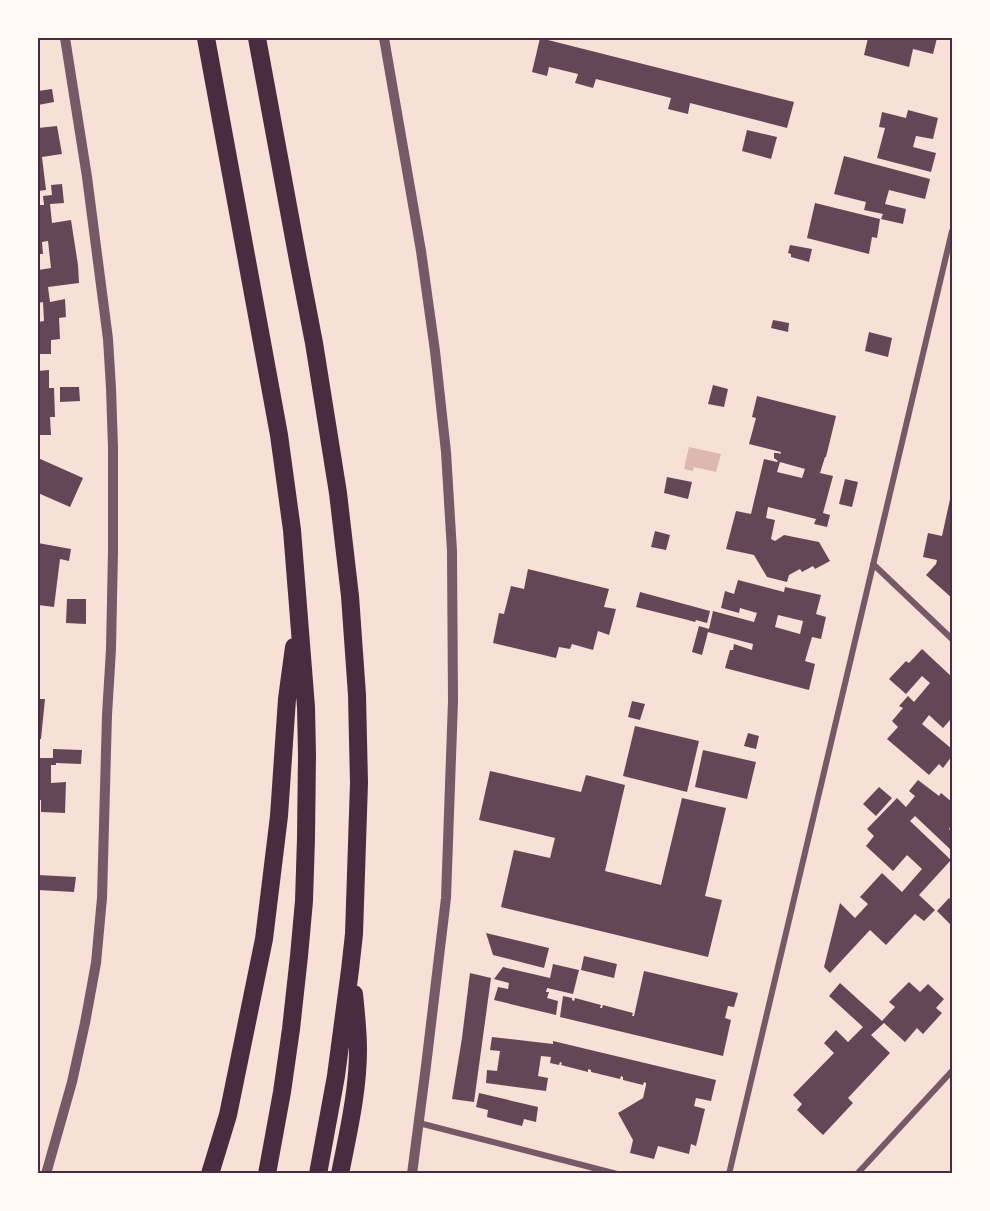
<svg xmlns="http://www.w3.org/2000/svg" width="990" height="1211" viewBox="0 0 990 1211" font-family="Helvetica,sans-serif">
  <rect width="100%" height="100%" fill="#f7e1d7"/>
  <!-- water -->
  <path fill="#dcb8b0" d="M689,447L721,454L716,472L694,467L693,471L684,469Z"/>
  <!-- building -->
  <path fill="#644757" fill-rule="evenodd" d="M540,38L794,102L787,128L690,103L688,114L668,109L671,98L596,79L593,88L575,83L578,74L549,67L547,76L532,72Z
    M868,38H937L933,54L913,49L909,67L864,55Z
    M52,89L54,102L38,105V91Z
    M908,110L938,118L933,139L916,136L913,147L936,153L931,172L877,158L885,128L879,127L882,112L906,118Z
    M57,126L62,154L42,157L46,190L38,191V128Z
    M747,130L777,137L771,159L742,151Z
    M844,156L930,179L925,199L889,190L885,204L906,209L903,224L881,219L883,214L864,210L866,202L834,194Z
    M62,184L64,203L50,204L52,223L71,220L78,265L79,283L48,287L50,302L65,299L66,317L59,318L60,339L51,340V354H38V322L44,321L43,302L38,303V270L51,268L48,241L42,242L43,254H38V205H44L43,196L52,195L51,185Z
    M815,203L880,219L877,238L872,237L869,254L807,238Z
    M790,245L812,249L809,262L791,257V254L788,253Z
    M773,320L789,323L788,332L771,328Z
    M869,332L892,338L888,357L865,351Z
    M49,370V388H54L55,417H50L51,435H38V371Z
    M713,385L728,389L724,407L708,404Z
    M60,387H79L80,401L60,402Z
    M757,396L836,416L826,457H825L820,473L833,476L823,513L830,515L827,527L814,524L816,519L768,507L766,518L775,520L771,539L775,541L784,535L819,542L830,561L815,569L813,566L802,572L800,569L789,575L787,582L767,577L754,555L726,549L736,511L751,514L764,459L777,462L778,461L774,458V453H778L780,454L781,452L749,444L756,418L752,417ZM780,462L805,469L802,478L777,472Z
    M38,458L83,478L70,507L38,493Z
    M667,477L692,482L688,499L664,493Z
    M845,479L858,482L852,507L839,504Z
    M952,490V598L926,575L936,564L937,560L923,557L928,533L942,536Z
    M655,531L670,535L666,550L651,547Z
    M38,543L71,549L69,561L60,559L54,607L38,605Z
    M528,569L609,589L604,607L616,609L609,635L598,631L593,650L572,644L570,649L559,647L556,658L493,643L499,613L504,614L511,586L524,589Z
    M738,580L784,592L785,587L821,595L816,614L826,617L821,639L812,637L805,661L815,664L809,690L725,668L730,650H733L734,644L752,650L753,644L708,632L702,655L692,652L699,626L709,629L713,611L754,622L757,613L740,608L739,613L721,608L725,591L734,594ZM778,615L803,621L800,634L775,627Z
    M640,592L710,611L707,623L696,620L695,622L688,620L636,607Z
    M67,599H86V624L66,623Z
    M922,649L952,677V722L950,720L943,728L929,715L922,724L952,749V756L943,768L939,764L929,775L887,739L898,727L892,721L903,708L899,706L908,696L914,702L930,683L922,676L906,694L889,679L906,661L909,663Z
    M38,699H45L41,739H38Z
    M632,701L645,704L640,720L628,717Z
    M635,726L699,741L687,792L623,776Z
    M748,733L759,736L756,749L744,746Z
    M53,749L82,750L81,764L56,763V765H51V783L66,782L65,813L41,812V800H38V758H53Z
    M703,750L756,762L747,799L695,787Z
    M490,771L581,792L586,775L625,785L605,871L661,885L682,798L726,808L705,896L722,900L708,957L501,907L514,850L550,858L555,838L479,820Z
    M918,780L939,796L941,793L952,802V810L951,812L952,814V824L949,829L952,832V851L915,816L910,821L951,860L919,895L935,910L924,921L915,914L886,945L870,930L830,973L824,967L840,903L855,918L868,904L860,897L882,873L902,892L922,869L907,855L893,871L866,846L874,836L867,829L897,798L906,807L915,796L909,791Z
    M879,787L892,798L876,816L863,804Z
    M38,875L76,877L74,892L38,890Z
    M949,898L952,901V926L937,911Z
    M486,933L549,948L544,968L493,955Z
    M584,956L617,964L614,978L581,970Z
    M553,964L579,970L573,994L547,988L546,992H549L547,998L558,1001L556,1015L494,1000L498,987L508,989L509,983L494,979L503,967L550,978Z
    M644,971L738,993L734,1007L728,1006L725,1018L731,1020L723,1056L560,1017L563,996L572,998V1000L574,1001L575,998L601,1005L600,1008H602L603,1005L633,1013L632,1016H634Z
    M470,973L491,978L474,1102L452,1099L462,1038Z
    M909,982L920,992L928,984L944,999L936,1008L942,1013L923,1034L917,1028L905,1042L884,1023L871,1035L890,1053L848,1098L853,1103L823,1135L797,1110L802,1104L793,1095L834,1053L824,1043L836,1030L848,1042L863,1027L829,996L840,983L882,1021L895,1007L889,1002Z
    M492,1037L553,1044V1041L716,1080L711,1101L696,1098L694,1106L705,1109L696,1146L691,1144L689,1154L658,1146L654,1159L630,1153L633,1140L618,1113L643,1098L646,1085V1083L644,1082L643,1085L623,1080V1077L621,1076L620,1079L591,1072V1070L588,1069V1072L561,1065L562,1063L560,1062L559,1065L550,1063L551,1057L541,1056L538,1076L548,1078L546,1091L486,1083L487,1070L497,1071L500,1051L490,1050Z
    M479,1093L538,1107L536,1122L524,1119L522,1126L487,1117L488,1110L476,1107Z"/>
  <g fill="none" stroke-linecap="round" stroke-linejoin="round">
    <!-- minor -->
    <path stroke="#755966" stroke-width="6" d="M873,564L952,639
      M419,1123L617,1174
      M729,1174L952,231
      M857,1174L952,1071"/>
    <!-- tertiary -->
    <path stroke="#755966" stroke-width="10" d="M384,38L421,251L435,351L446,452L452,551L453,701L446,898L426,1066L412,1174
      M46,1174L72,1082L85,1023L96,963L102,898L107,715L111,649L113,551V448L111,388L108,339L87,177L65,38"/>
    <!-- motorway -->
    <path stroke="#4a2c40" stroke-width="18" d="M206,38L279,435L292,530L306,707L307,755L306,838L304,901L299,956L291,1029L282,1092L267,1174
      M257,38L298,260L314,343L338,493L350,596L357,695L359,783L354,934L350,970L336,1076L318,1174
      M210,1174L228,1115L264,939L279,816L287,699L294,647
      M340,1174C348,1133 358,1091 358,1050C358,1031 356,1013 354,994"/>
  </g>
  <!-- border -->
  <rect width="990" height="1211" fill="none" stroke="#fffaf5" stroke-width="78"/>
  <rect x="39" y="39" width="912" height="1133" fill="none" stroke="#4a2c40" stroke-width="2"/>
</svg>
